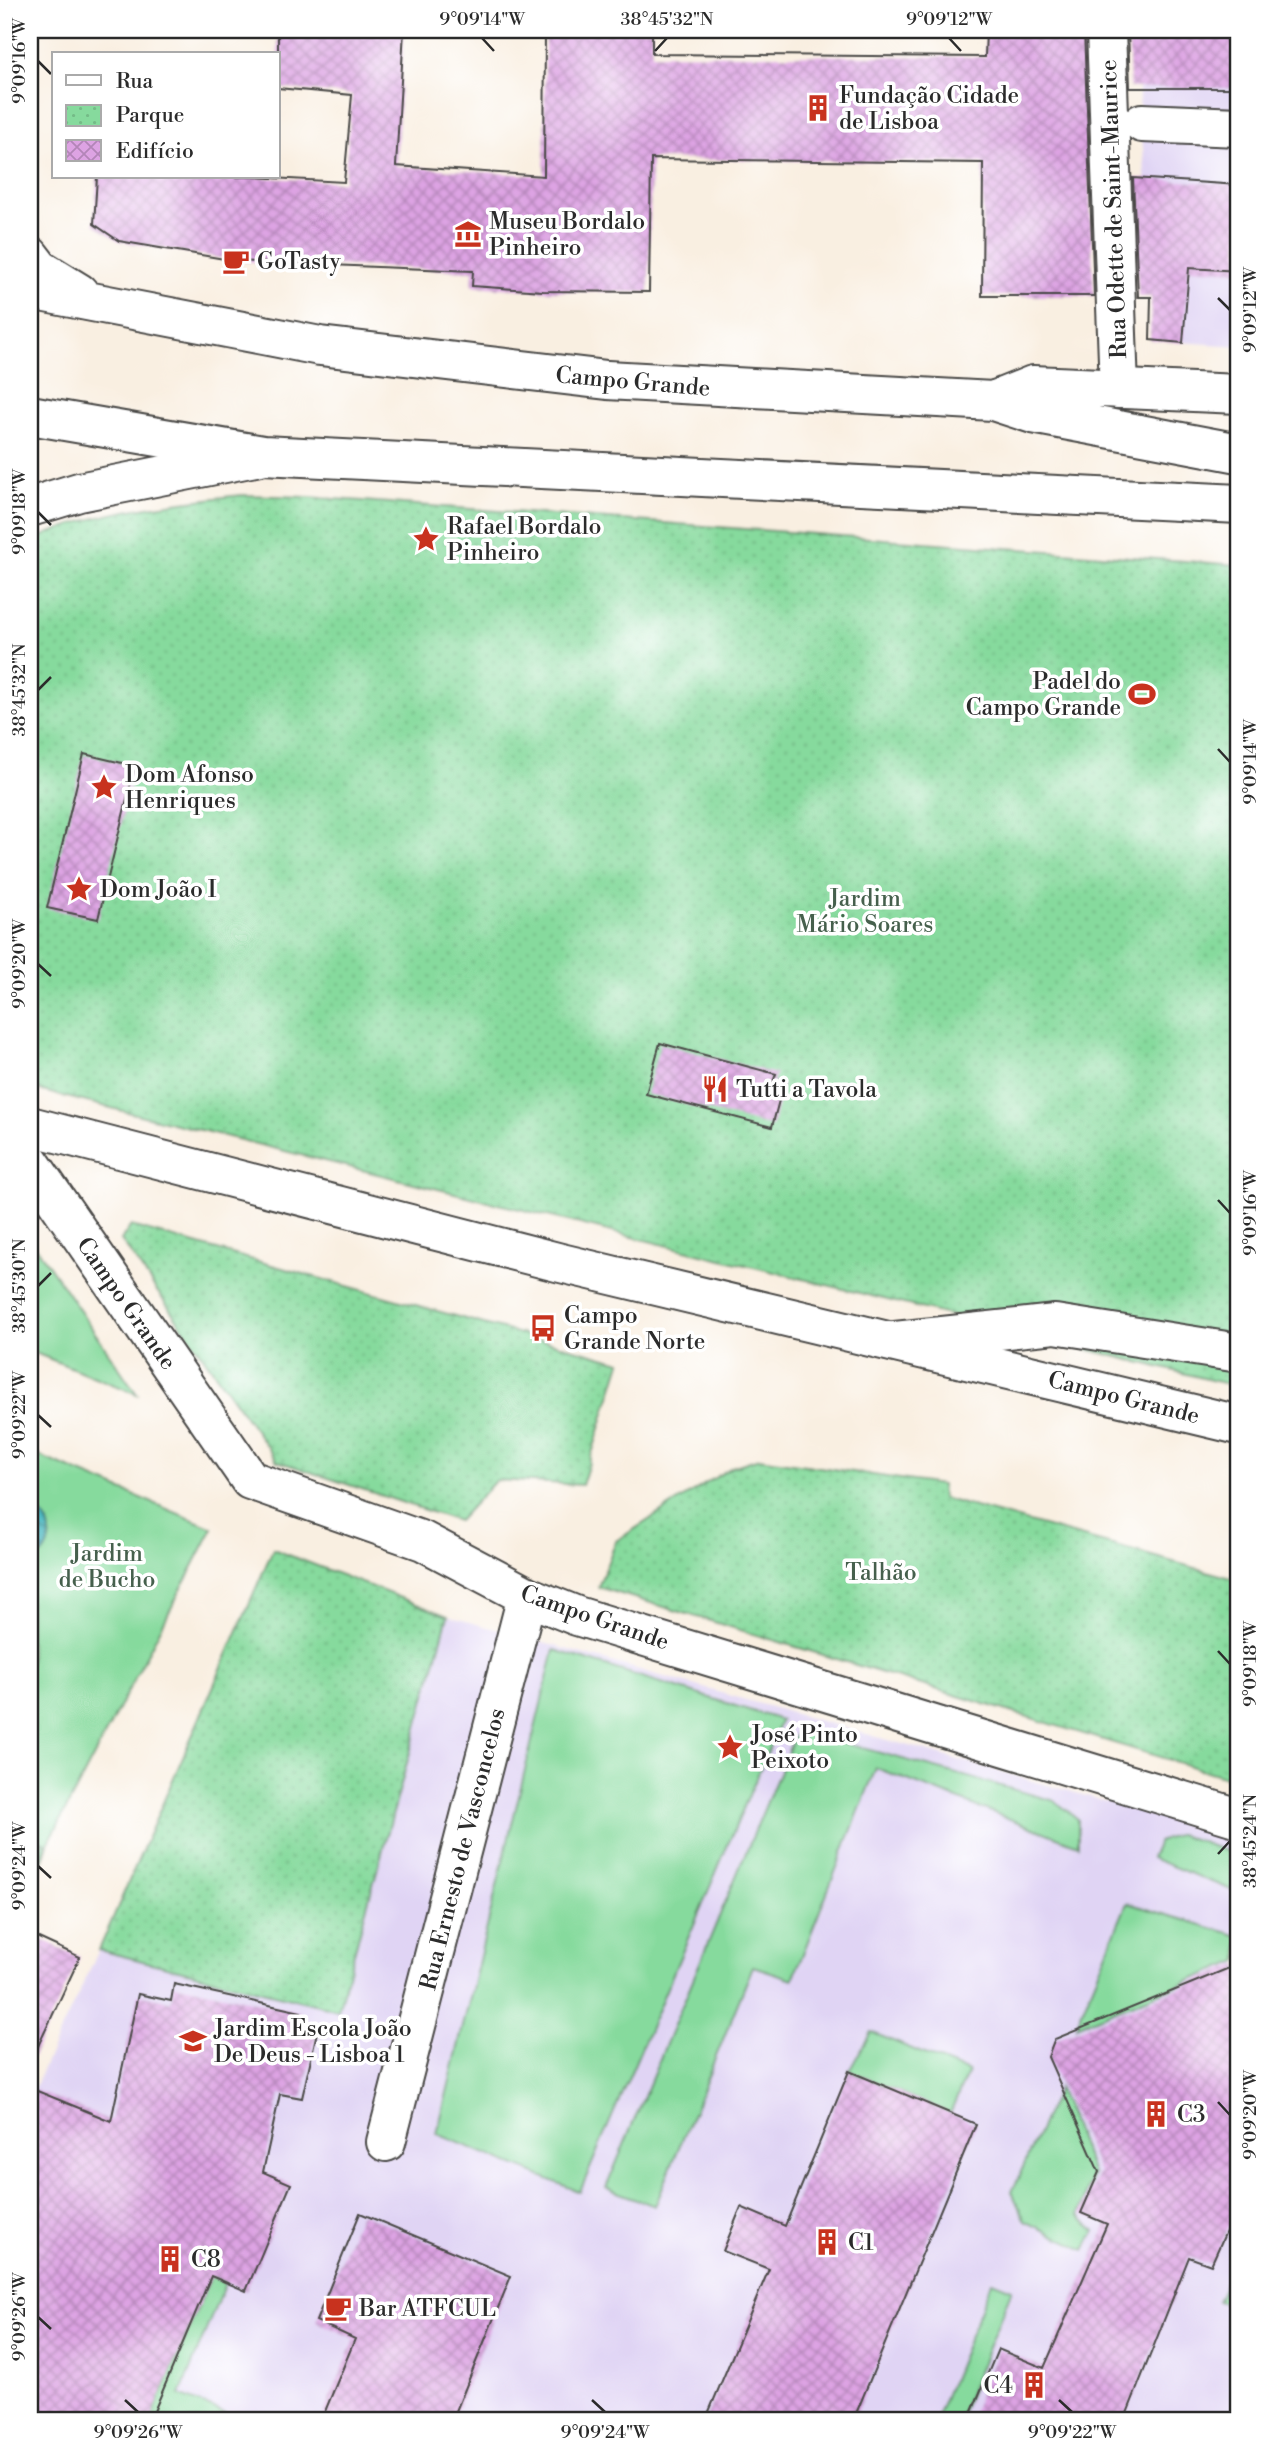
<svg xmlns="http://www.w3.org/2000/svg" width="1269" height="2451" viewBox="0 0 1269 2451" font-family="'Libre Bodoni',serif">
  <defs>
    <pattern id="forest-crowns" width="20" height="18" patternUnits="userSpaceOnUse" patternTransform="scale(1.75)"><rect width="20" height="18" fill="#6cba84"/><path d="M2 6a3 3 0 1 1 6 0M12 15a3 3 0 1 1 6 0" fill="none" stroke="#59976c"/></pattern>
    <pattern id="park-dots" width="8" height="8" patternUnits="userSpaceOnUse" patternTransform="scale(1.75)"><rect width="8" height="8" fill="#86da9d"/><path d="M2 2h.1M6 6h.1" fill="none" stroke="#74bb87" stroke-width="1.8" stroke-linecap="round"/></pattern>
    <pattern id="water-waves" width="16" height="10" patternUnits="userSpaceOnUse" patternTransform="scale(1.75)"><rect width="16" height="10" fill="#4bbac2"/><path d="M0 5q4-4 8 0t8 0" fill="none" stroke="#3f979e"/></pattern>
    <pattern id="building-cross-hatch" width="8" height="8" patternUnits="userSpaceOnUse" patternTransform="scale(1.75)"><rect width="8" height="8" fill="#dda3e3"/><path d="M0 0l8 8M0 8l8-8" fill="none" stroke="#b385b8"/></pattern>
  </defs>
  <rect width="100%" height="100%" fill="#fff"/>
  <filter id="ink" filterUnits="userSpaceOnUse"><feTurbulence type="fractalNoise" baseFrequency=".0143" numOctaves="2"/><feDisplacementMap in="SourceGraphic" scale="14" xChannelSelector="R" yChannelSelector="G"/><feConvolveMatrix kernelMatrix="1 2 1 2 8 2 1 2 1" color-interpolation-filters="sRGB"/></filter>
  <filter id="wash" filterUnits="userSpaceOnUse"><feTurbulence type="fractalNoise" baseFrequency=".00686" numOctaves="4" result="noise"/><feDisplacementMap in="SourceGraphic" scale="28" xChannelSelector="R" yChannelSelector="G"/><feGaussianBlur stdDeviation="1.57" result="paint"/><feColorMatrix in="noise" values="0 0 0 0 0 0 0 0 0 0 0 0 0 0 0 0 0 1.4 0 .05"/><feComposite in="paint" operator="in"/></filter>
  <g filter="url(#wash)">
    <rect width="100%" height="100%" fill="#f9efe1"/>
    <!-- built -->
    <path fill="#e0d4f4" d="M1134,30H1239V346L1150,340L1152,266Z
      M448,1616L1239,1839V2421H30V2096L99,1950L338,2010Z"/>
    <!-- green -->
    <path fill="#86da9d" stroke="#588264" stroke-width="2" d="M30,1238L137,1394L30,1351Z
      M30,1452L213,1528L48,1844L30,1837Z
      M554,1650L781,1720L580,2192L437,2134Z
      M797,1730L1055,1801L1078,1819V1845L876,1768L793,1979L753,1966L655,2206L606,2188Z
      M1179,1834L1239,1856V1893L1151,1858L1158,1842Z
      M1127,1903L1239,1936V1961L1076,2026Z
      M871,2032L968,2072L950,2114L849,2071Z
      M1058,2088L1093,2173L1079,2215L1095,2231L1085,2250L1025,2221L1012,2192Z
      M1239,2255V2308L1217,2301Z
      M211,2276L225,2283L180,2395L243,2421H150Z
      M992,2281L1012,2289L958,2421H935Z"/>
    <!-- forest -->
    <path fill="url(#forest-crowns)" stroke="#4c7258" stroke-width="2" d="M30,1837L48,1844L30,1899Z"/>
    <!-- park -->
    <path fill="url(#park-dots)" stroke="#588264" stroke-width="2" d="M242,495L308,497L1239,565V1387L30,1088V542C94,510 172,503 242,495Z
      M131,1226L621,1362L582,1485L496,1480L458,1521L277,1461L121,1240Z
      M759,1458L941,1485L942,1498L1239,1580V1781L598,1587L616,1541L732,1467Z
      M273,1549L448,1616L338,2010L99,1950Z"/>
    <!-- water -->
    <path fill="url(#water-waves)" stroke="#3b7276" stroke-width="2" d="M30,1507C57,1517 56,1552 30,1562Z"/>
    <g id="blocks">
      <!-- building -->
      <path fill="url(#building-cross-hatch)" d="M278,30H404L396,166L544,176L545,30H652V54L985,57L986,30H1084L1094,296H982L983,163L651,159L649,292L543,291L472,286L473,271L236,261L119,241L94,224L97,177H253L344,182L352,95L278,88Z
        M1128,30H1239V88H1130Z
        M1133,178L1239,185V271L1189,268L1183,343L1150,340L1151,297H1138Z
        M84,754L135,766L98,919L47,908Z
        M660,1043L776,1074L773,1082L783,1085L772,1127L646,1094Z
        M30,1934L80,1957L30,2063Z
        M1239,1964V2222L1228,2227L1211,2265L1189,2257L1124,2421H968L998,2349L1044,2368L1107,2224L1081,2213L1099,2172L1048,2057L1055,2039Z
        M174,1984L301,2012L298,2028L317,2032L302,2098L280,2094L263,2172L291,2184L246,2291L211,2276L150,2421H30V2088L111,2121L138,1994L171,2001Z
        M849,2071L976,2124L853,2421H705L769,2269L723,2251L741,2207L785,2226Z
        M360,2213L511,2276L452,2421H321L355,2339L316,2321Z"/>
    </g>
  </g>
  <g filter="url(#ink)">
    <use href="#blocks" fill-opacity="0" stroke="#4a4846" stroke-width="2"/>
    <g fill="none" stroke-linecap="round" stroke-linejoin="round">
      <defs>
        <path id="minor" d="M1106,30L1119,389
          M1142,123L1239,127
          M30,507L79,492L260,456
          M30,1162L250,1480L423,1541L527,1596L577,1616L1239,1818
          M895,1341L1055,1324L1239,1353
          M386,2142L527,1596"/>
        <path id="major" d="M30,256L40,269L79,293
          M30,290L320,346L607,380L993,401L1033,385L1239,394
          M993,401L1033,414L1239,453
          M30,415L263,455L1239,504
          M30,1126L561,1263L1239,1425"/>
      </defs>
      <!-- minor casing -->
      <use href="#minor" stroke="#4a4846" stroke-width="42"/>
      <!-- major casing -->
      <use href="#major" stroke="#4a4846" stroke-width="42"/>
      <!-- minor -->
      <use href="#minor" stroke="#fff" stroke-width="38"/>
      <!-- major -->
      <use href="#major" stroke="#fff" stroke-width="38"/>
    </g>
  </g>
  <!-- ticks -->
  <path fill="none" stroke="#2b2b2b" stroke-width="2.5" d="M482,38L494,51M949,38L961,51M655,51L667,38M38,61L51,74M1218,298L1230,310M38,512L51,525M38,690L51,677M1218,749L1230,762M38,964L51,976M1218,1200L1230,1213M38,1286L51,1273M38,1415L51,1427M1218,1651L1230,1664M1218,1854L1230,1841M38,1866L51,1878M1218,2102L1230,2115M38,2317L51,2329M125,2400L138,2412M592,2400L605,2412M1059,2400L1072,2412"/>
  <!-- icons -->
  <defs>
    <symbol id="building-bare" viewBox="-9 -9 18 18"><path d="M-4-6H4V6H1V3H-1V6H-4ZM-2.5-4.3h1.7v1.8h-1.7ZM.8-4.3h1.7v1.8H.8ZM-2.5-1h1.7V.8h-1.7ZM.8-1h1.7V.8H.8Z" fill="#c8321e" stroke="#fff" stroke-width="2.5" paint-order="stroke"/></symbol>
    <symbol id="museum-bare" viewBox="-9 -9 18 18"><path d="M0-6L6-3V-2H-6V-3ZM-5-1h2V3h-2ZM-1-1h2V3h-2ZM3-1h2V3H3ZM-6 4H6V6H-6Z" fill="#c8321e" stroke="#fff" stroke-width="2.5" paint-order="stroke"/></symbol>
    <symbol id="cafe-bare" viewBox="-9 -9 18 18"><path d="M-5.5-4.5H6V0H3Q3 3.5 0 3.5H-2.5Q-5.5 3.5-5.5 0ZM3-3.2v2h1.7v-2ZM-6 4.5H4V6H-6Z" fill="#c8321e" stroke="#fff" stroke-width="2.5" paint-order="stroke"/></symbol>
    <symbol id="sight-bare" viewBox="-9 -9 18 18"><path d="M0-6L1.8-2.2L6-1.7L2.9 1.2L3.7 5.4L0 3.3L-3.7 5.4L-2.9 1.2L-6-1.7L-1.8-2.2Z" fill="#c8321e" stroke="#fff" stroke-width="2.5" paint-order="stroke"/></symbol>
    <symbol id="stadium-bare" viewBox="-9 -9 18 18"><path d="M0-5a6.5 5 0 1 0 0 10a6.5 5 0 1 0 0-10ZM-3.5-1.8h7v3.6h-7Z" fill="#c8321e" stroke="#fff" stroke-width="2.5" paint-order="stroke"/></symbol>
    <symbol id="restaurant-bare" viewBox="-9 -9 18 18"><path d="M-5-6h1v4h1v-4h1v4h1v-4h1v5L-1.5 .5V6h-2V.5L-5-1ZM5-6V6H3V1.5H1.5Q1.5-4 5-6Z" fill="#c8321e" stroke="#fff" stroke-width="2.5" paint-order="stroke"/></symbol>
    <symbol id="bus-bare" viewBox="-9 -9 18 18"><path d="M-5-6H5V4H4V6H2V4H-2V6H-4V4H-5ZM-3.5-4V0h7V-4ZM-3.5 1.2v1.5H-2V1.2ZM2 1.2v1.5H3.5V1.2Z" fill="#c8321e" stroke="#fff" stroke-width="2.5" paint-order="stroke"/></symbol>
    <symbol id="school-bare" viewBox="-9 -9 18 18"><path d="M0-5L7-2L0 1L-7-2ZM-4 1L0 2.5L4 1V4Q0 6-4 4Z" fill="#c8321e" stroke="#fff" stroke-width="2.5" paint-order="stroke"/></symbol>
  </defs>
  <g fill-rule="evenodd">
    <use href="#building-bare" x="799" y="89" width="38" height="38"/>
    <use href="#museum-bare" x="449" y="215" width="38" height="38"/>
    <use href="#cafe-bare" x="217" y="242" width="38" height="38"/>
    <use href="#sight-bare" x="407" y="520" width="38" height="38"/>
    <use href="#stadium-bare" x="1123" y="675" width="38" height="38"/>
    <use href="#sight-bare" x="85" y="768" width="38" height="38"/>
    <use href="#sight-bare" x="60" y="870" width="38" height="38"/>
    <use href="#restaurant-bare" x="696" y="1070" width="38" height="38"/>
    <use href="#bus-bare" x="524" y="1309" width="38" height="38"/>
    <use href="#sight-bare" x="711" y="1728" width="38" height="38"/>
    <use href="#school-bare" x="174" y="2022" width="38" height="38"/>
    <use href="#building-bare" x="1137" y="2095" width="38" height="38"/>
    <use href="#building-bare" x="808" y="2223" width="38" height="38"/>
    <use href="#building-bare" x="151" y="2240" width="38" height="38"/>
    <use href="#cafe-bare" x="319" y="2289" width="38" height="38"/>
    <use href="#building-bare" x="1015" y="2366" width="38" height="38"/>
  </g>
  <g text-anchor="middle" stroke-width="7" stroke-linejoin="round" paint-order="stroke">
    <!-- poi labels -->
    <g font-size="23" fill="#2b2b2b" stroke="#fff" text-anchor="start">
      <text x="839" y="103">Fundação Cidade<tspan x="839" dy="26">de Lisboa</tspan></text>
      <text x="489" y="229">Museu Bordalo<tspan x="489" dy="26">Pinheiro</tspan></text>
      <text x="257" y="269">GoTasty</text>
      <text x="447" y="534">Rafael Bordalo<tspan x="447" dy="26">Pinheiro</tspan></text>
      <text x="1121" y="689" text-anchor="end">Padel do<tspan x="1121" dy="26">Campo Grande</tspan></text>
      <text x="125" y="782">Dom Afonso<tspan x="125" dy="26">Henriques</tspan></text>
      <text x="100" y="897">Dom João I</text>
      <text x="736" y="1097">Tutti a Tavola</text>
      <text x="564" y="1323">Campo<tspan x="564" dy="26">Grande Norte</tspan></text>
      <text x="751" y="1742">José Pinto<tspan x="751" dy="26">Peixoto</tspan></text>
      <text x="214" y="2036">Jardim Escola João<tspan x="214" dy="26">De Deus - Lisboa 1</tspan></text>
      <text x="1177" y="2122">C3</text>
      <text x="848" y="2250">C1</text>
      <text x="191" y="2267">C8</text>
      <text x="359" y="2316">Bar ATFCUL</text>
      <text x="1013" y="2393" text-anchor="end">C4</text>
    </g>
    <!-- street labels -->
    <g font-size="23" fill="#2b2b2b" stroke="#fff">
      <text transform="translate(1113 209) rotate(-92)" y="8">Rua Odette de Saint-Maurice</text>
      <text transform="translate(633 381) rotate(5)" y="8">Campo Grande</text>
      <text transform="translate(127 1303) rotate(55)" y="8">Campo Grande</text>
      <text transform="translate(1124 1397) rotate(14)" y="8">Campo Grande</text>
      <text transform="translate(595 1617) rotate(19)" y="8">Campo Grande</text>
      <text transform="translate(462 1849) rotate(-76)" y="8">Rua Ernesto de Vasconcelos</text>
    </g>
    <!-- park labels -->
    <g font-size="23" fill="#46604d" stroke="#fff">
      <text x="865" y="906">Jardim<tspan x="865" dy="26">Mário Soares</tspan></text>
      <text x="107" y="1561">Jardim<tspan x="107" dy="26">de Bucho</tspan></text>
      <text x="881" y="1580">Talhão</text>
    </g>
  </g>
  <!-- margin -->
  <rect width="1269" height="2451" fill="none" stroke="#fff" stroke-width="77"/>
  <!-- legend -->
  <rect x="52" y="52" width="228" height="126" fill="#ffffff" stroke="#aaaaaa" stroke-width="2"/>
  <rect x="66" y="75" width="35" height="10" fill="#ffffff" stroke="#aaaaaa" stroke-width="2"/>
  <text x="116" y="88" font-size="21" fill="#2b2b2b">Rua</text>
  <rect x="66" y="105" width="35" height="21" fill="url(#park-dots)" stroke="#aaaaaa" stroke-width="2"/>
  <text x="116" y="122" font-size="21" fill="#2b2b2b">Parque</text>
  <rect x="66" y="140" width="35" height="21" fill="url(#building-cross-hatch)" stroke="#aaaaaa" stroke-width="2"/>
  <text x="116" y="158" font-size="21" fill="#2b2b2b">Edifício</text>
  <rect x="38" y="38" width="1192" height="2374" fill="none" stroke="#2b2b2b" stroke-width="2.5"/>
  <g font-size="18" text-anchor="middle" fill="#2b2b2b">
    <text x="482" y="25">9°09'14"W</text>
    <text x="667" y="25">38°45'32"N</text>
    <text x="949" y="25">9°09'12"W</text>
    <text transform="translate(19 61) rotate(-90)" y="6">9°09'16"W</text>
    <text transform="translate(1250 310) rotate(-90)" y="6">9°09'12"W</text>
    <text transform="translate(19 512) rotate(-90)" y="6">9°09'18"W</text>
    <text transform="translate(19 690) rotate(-90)" y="6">38°45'32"N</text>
    <text transform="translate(1250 762) rotate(-90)" y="6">9°09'14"W</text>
    <text transform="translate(19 964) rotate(-90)" y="6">9°09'20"W</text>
    <text transform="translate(1250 1213) rotate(-90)" y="6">9°09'16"W</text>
    <text transform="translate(19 1286) rotate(-90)" y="6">38°45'30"N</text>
    <text transform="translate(19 1415) rotate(-90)" y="6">9°09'22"W</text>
    <text transform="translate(1250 1664) rotate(-90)" y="6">9°09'18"W</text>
    <text transform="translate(1250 1841) rotate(-90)" y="6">38°45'24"N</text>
    <text transform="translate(19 1866) rotate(-90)" y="6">9°09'24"W</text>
    <text transform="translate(1250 2115) rotate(-90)" y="6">9°09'20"W</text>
    <text transform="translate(19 2317) rotate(-90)" y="6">9°09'26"W</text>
    <text x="138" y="2438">9°09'26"W</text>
    <text x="605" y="2438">9°09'24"W</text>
    <text x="1072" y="2438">9°09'22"W</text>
  </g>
</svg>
